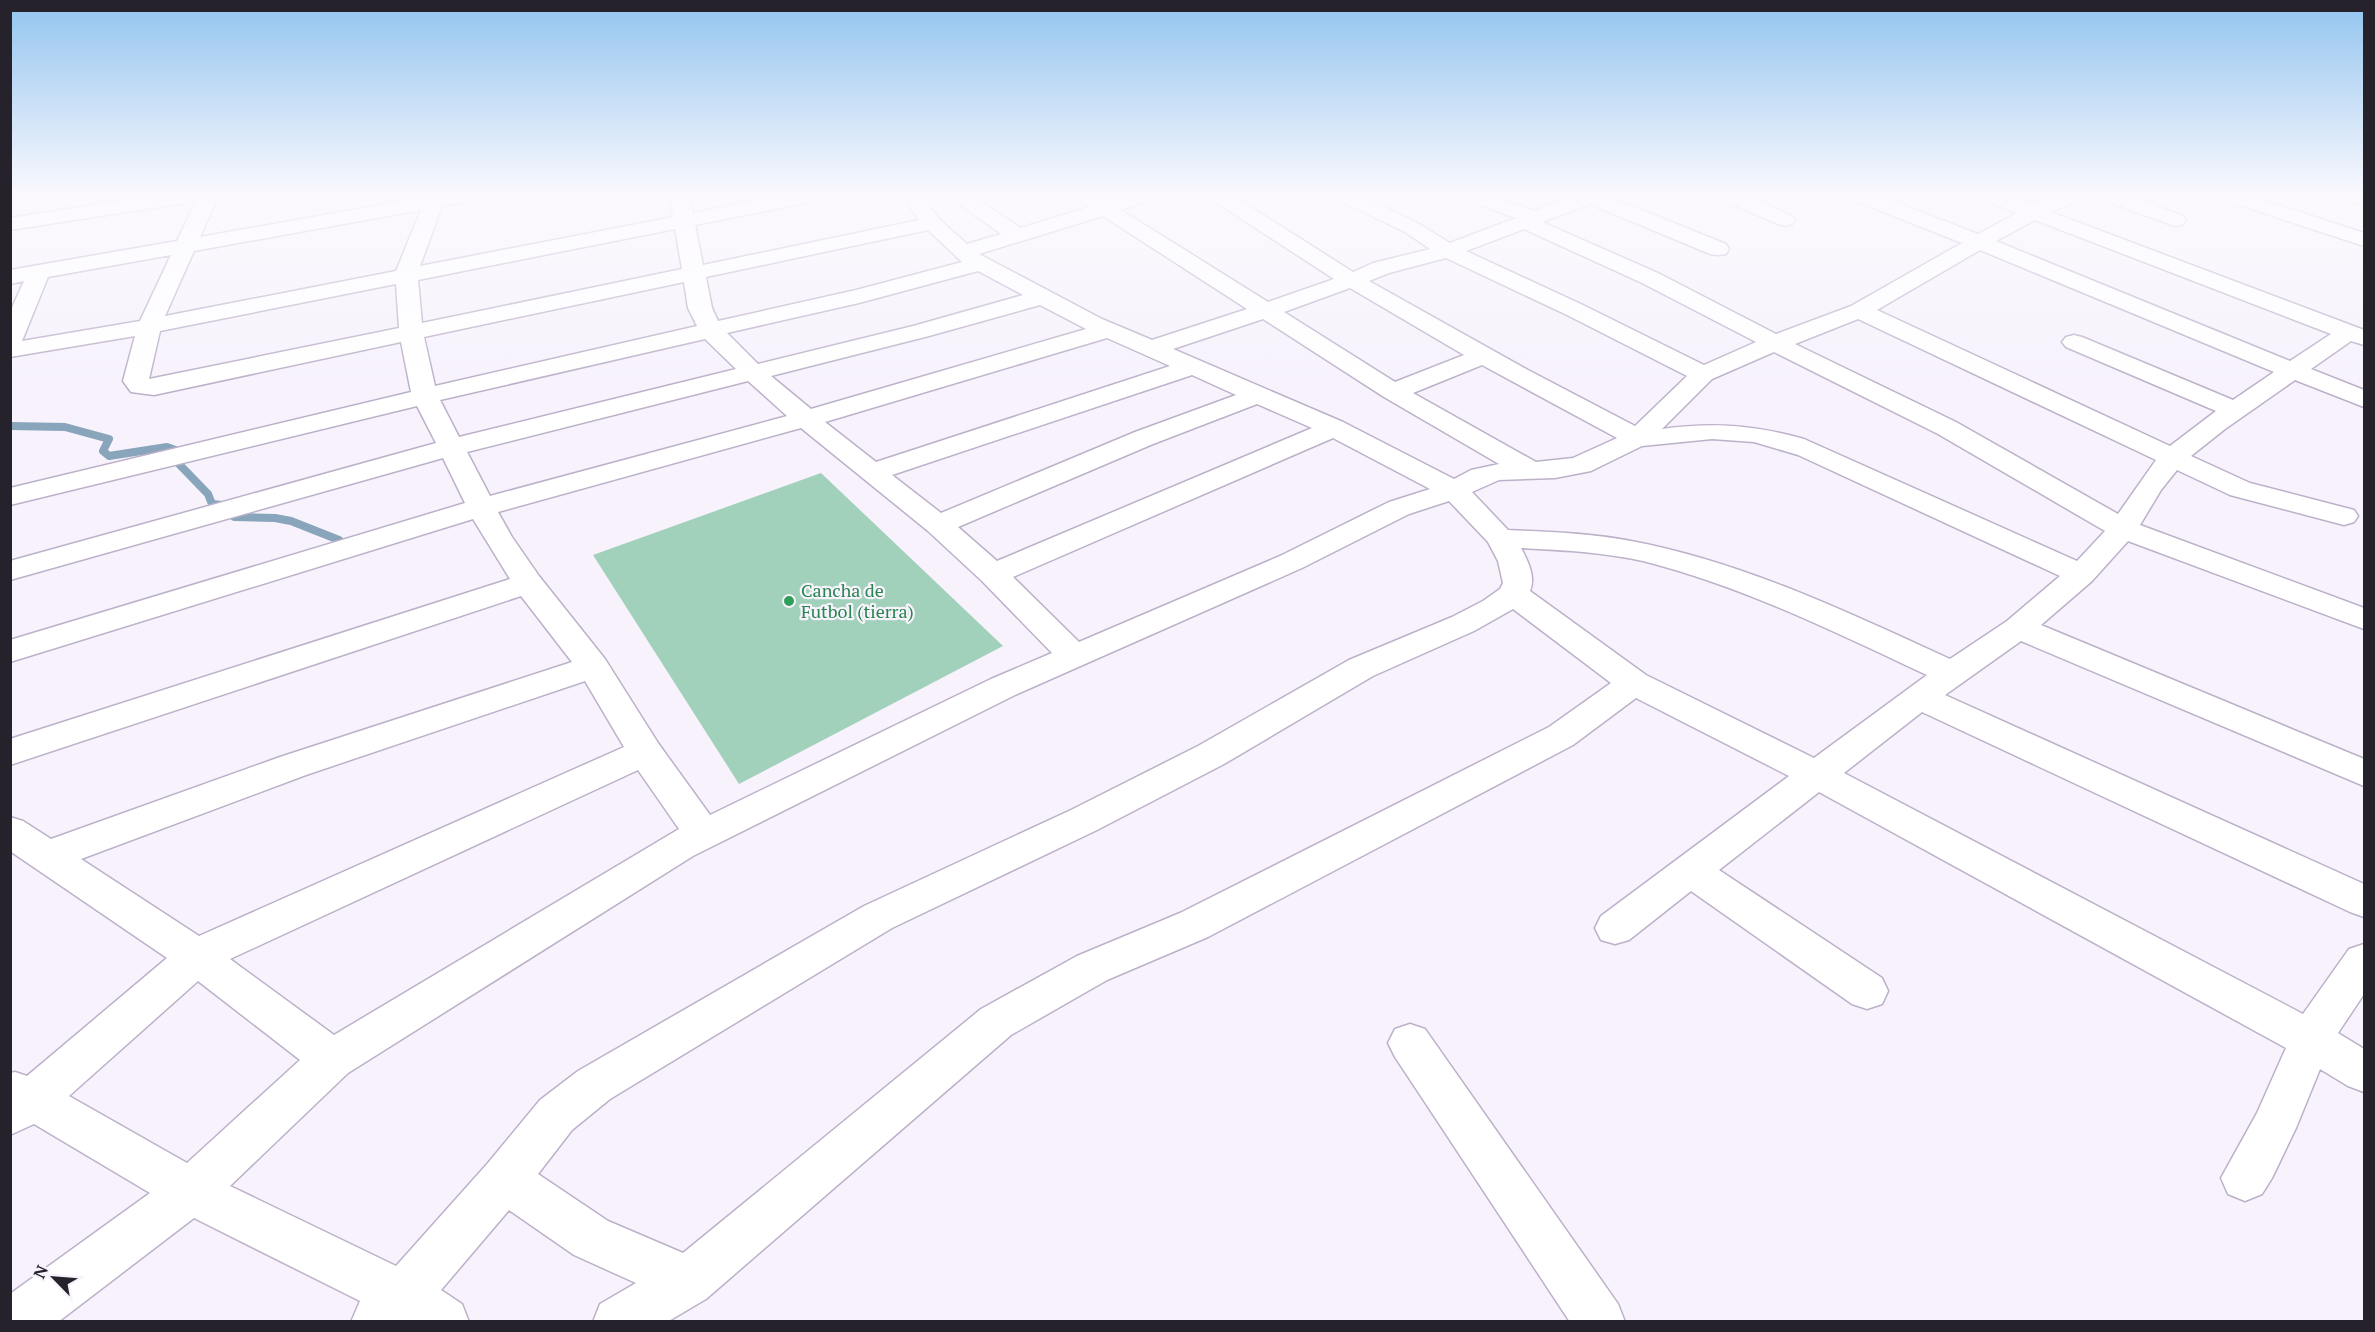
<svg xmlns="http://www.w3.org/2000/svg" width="2375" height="1332" viewBox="0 0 2375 1332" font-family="'PT Serif',serif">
  <rect width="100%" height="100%" fill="#f7f2fc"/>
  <!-- green -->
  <path fill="#a1d1ba" d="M821,473L1003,646L739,784L593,555Z"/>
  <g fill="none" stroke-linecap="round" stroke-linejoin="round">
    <!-- stream -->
    <path stroke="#88a5bb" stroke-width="8" d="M10,426L65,427L109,439L103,451L109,456L167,447L178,451L177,462L208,494L212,504L222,505L234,517L275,518L291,521L339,540"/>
    <defs>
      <path id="minor" d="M145,197H195L192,201L185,203L10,230V218Z
        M198,197H218L200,237L426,197H471L468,201L442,206L420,266L673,217L670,197H690L693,213L774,197H815L812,201L805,203L695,225L703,265L919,220L903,197H923L939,219L967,244L1001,234L950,197H974L1021,228L1089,207L1077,197H1101L1107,201L1120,197H1151L1148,201L1121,210L1268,302L1334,279L1214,201L1211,197H1235L1353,272L1373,263L1430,249L1405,232L1341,201L1338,197H1364L1419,224L1450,243L1516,218L1468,201L1465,197H1495L1535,211L1570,197H1609L1726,244L1729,249L1726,254L1718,255L1710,254L1590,204L1542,222L1658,273L1776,334L1851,306L1962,243L1856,201L1853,197H1882L1978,234L2017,213L1987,201L1984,197H2013L2033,205L2052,197H2079L2076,201L2051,212L2364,330V345L2351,341L2311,369L2364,390V407L2295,380L2225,429L2191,456L2250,483L2354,510L2358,516L2354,522L2344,525L2230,495L2177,470L2161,490L2140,525L2364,608V629L2128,541L2092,581L2041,625L2364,759V786L2021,641L1945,695L2364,884V917L2350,912L1922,712L1844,773L2303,1014L2349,949L2364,944V994L2338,1033L2364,1049V1092L2348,1086L2320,1069L2296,1128L2272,1178L2262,1194L2245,1201L2228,1194L2221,1178L2257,1113L2286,1048L1819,792L1719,870L1882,978L1888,991L1882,1004L1867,1009L1852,1004L1691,891L1629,940L1615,944L1601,940L1595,928L1601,916L1789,776L1636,698L1573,745L1208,937L1107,980L1011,1035L706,1299L667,1322H593L600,1304L636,1283L574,1255L509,1210L441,1290L462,1304L469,1322H351L360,1301L194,1218L58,1322H10V1294L150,1193L34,1124L10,1135V1073L15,1072L27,1076L167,958L10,851V817L23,821L51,839L280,757L572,662L521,596L10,765V739L510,579L473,519L10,662V640L465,503L443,458L10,580V561L436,443L417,406L10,505V488L411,392L401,342L154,395L131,392L123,381L135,336L10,357V312L24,281L10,284V270L177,241ZM421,210L396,271L165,316L194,251ZM1103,216L1247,309L1152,340L1102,319L979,254ZM2035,220L2331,334L2290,361L1996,241ZM675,229L682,269L422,323L418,280ZM1524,229L1642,283L1756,342L1704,365L1583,305L1466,251ZM928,230L962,262L856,290L718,321L712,308L706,277ZM1980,250L2274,372L2233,400L2082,337L2074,335L2066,337L2062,342L2066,347L2216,411L2170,446L1877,310ZM171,255L140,321L22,341L48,277ZM1446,258L1567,315L1687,376L1635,426L1528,370L1369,281L1389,273ZM978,271L1023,295L913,326L758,364L727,333L859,303ZM684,282L688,308L697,326L435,386L424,337ZM396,284L399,328L149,379L160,331ZM1350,288L1464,355L1395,382L1284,312ZM1040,305L1086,329L811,409L771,376L929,336ZM1263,319L1384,397L1499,464L1471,470L1454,479L1343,422L1173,349ZM1858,319L2156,460L2118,514L1956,422L1795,344ZM1107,338L1170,366L876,462L825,422ZM705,339L736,369L459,437L440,400ZM1774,352L1938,434L2105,531L2077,561L1804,439C1755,425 1712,422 1662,429L1712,379ZM1482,365L1617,438L1573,458L1536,462L1413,393ZM1192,375L1236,395L1135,432L941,513L892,475ZM748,381L787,416L490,496L467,452ZM1257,404L1312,428L997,561L958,527L1153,444ZM801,428L928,531L982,581L1052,653L991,679L710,815L658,743L605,659L539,576L512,537L498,512ZM1333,438L1430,489L1389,502L1280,556L1079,642L1013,577ZM1712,439L1754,442L1798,455L2060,576L2007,621L1950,659C1847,612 1743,562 1631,541C1590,533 1549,532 1508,530L1472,492L1499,480L1555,478L1591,471L1642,446ZM1449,501L1488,542L1498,561L1503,583L1500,589L1483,601L1452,617L1349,660L1198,746L1071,810L864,906L578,1071L540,1100L488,1163L396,1266L230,1186L348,1073L693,856L1015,695L1302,568L1409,514ZM1521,548C1561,550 1603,552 1643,561C1742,586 1835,632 1927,675L1814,758L1646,675L1530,591C1536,577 1528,561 1521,548ZM1513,609L1611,683L1549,727L1180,913L1077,956L981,1009L683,1253L608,1221L538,1174L572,1130L610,1099L892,928L1097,830L1224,764L1373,676L1474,631ZM585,681L624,747L199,936L81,859L306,775ZM638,770L679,829L334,1035L230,959ZM198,981L300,1060L187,1163L69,1096Z
        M1722,197H1749L1792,216L1795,220L1792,224L1785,226L1778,224L1725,201Z
        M2103,197H2132L2183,216L2186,220L2183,224L2176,226L2169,224L2106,201Z
        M2224,197H2254L2364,233V246L2227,201Z
        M2344,197H2364V206L2347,201Z
        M1410,1024L1425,1029L1618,1304L1625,1322H1570L1395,1057L1388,1043L1395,1029Z"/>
    </defs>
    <!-- minor casing -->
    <use href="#minor" stroke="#bcb1c9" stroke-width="3"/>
    <!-- minor -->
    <use href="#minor" fill="#fff" fill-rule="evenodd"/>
  </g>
  <!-- sky -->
  <linearGradient id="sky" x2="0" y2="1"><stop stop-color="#92c4ef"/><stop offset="0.51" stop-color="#fbf9fe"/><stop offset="1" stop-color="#fbf9fe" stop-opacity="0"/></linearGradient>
  <rect width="2375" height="384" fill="url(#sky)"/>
  <!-- markers -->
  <circle fill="#2e9e5b" stroke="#f7f2fc" stroke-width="2" cx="789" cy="601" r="6"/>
  <g text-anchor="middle" stroke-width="4.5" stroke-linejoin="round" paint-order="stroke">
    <!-- leisure labels -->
    <g font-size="18" fill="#27864d" stroke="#f7f2fc" text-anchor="start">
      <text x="801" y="597">Cancha de<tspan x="801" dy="21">Futbol (tierra)</tspan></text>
    </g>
  </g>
  <!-- border -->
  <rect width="2375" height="1332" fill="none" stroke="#26222b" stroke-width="24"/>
  <!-- north arrow -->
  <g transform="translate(54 1278) rotate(295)" stroke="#f7f2fc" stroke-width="4.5" paint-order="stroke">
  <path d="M0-4.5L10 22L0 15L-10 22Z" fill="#26222b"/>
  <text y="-9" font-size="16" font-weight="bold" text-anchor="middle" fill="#26222b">N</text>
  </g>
</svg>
